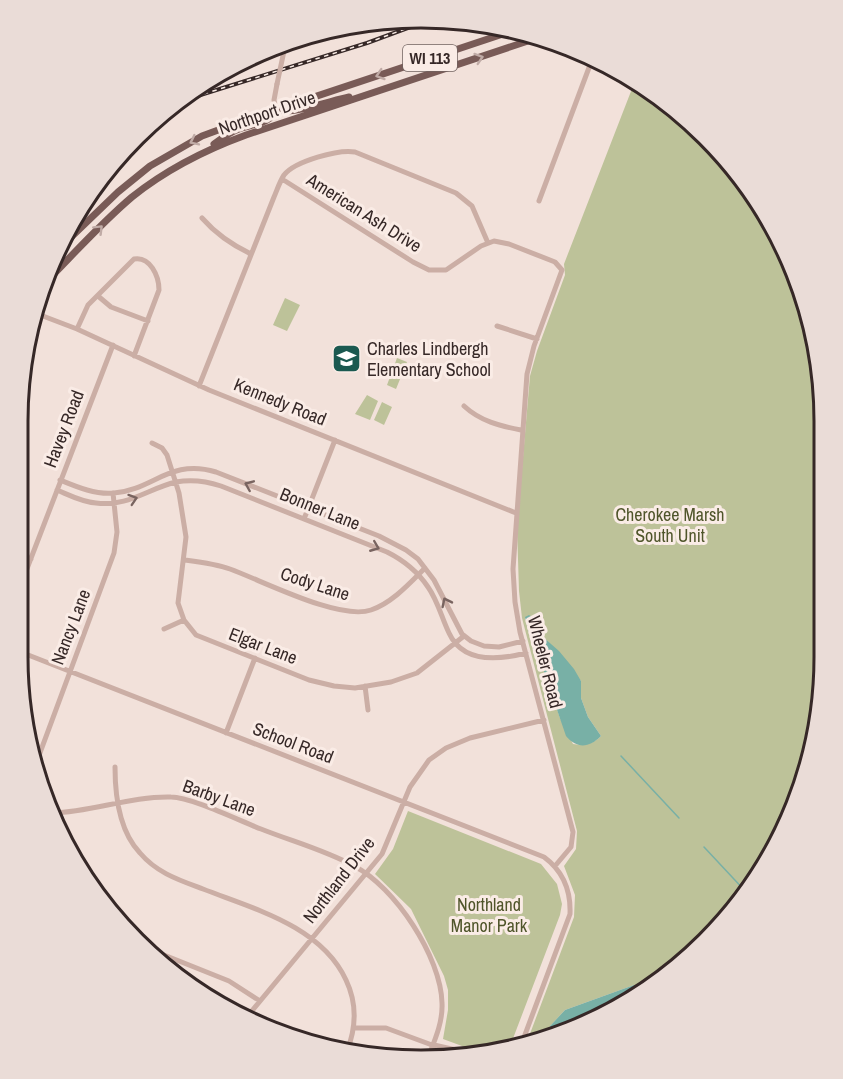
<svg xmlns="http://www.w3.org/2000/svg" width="843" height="1079" viewBox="0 0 843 1079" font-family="'Archivo Narrow',sans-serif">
  <rect width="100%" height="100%" fill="#f2e1da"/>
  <!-- green -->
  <path fill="#bdc299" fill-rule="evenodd" d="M635,81L667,101L725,155L771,219L804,292L824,395L817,736L794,812L757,882L707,943L651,985H634L565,1010L550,1026L548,1038L525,1047L574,917L575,895L564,866L576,849L577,831L522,618L519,591L517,527L530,376L537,351L565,275L564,264ZM525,618L537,620L543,637L581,681V698L588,717L601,736C593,744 584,746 573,744L560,718L542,666L534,655Z
    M285,298L300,305L287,331L273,325Z
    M397,358L407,362L396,389L387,385Z
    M367,395L378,401L370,420L355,414Z
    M382,402L392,407L384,425L374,420Z
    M408,811L541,864L557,884L562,904L560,915L509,1049L481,1053L443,1039L448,1010V990L444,976L411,909L375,874L393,849Z"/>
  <!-- water -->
  <path fill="#78b0a6" d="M529,615L537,620L543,637L559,651L574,669L581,681V698L588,717L601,736C589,748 577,749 566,736L542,666L535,655L525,617Z
    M634,985H651L624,1007L548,1038L550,1026L565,1010Z"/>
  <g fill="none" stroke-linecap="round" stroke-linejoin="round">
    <!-- stream -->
    <path stroke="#78b0a6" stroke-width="1.5" d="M621,756L679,818
      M704,847L747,893"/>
    <!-- minor -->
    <path stroke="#cbaea5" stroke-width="5" d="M276,110L274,100L277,84
      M282,179L413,262L429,270H446L481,246L494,241L509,244L555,262L562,270L534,346L527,374L513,569L515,602L520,632L573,832L571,847L555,866
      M539,201L593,57
      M202,218C216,234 232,245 251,254
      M98,296L111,307L148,321
      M35,313L77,329L209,390L516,513
      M497,326L537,339
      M77,329L88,305L134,259C150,256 159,276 159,290L134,356
      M199,386L274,197C277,190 280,181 284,175C295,161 339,149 355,152L456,193L472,206L488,243
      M464,406C480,421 500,426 521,430
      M152,443L162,448L167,455L179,493L186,537L178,603L184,620L196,635L309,680L334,686L355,688L391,682L417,673L464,636
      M60,480C77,487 96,495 114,493C153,490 170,458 216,472L379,536L406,550L418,559L434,580L462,634L471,641L484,646L499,647L523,641
      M57,490C69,495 82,502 96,503C128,507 147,489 176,482C192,479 206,481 221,486L387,552C403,560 418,572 428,587C438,601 442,619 449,633C463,664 499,660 526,653
      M304,519L335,440
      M18,554L31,559
      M185,560C200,562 216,564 230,569C263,581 340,621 371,610C392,603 410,583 425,568
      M18,592L113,345
      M164,629L184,620
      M18,651L544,857C563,871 571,890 570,914L520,1048
      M365,686L368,710
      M226,733L255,658
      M115,767C115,796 119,831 140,853C157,873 179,880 203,889C254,909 321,926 346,980C357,1003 356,1028 347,1051
      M34,769L114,553L117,532L113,493
      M53,813C92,812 131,796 171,797C191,797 240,821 261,829C291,841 325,850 354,866C395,887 441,957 442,1003C443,1023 434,1042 427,1060
      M139,945L229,981L260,1001
      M246,1018L382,854L410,787L429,760L446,748L470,738L544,720
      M354,1028H386L432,1045L453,1057
      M434,1045L474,1054"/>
    <!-- major -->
    <path stroke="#795b57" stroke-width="7" d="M276,110C287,116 333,100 349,97
      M214,144C222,138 230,132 239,129C252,124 271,124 276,110
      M66,242L118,192L150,166L202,136L248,119L515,30
      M43,285C72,256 100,224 132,197C167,169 205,150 246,135L540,37"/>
    <defs>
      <path id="rail" d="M178,102L367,43L432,19"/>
    </defs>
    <!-- rail casing -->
    <use href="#rail" stroke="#362827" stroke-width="4"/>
    <!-- rail -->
    <use href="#rail" stroke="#faece6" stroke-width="1.5" stroke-dasharray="4.5" stroke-linecap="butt"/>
    <!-- minor-bridge -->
    <path stroke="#cbaea5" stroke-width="5" d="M277,84L284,51"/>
  </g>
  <!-- one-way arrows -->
  <defs><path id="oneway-chevron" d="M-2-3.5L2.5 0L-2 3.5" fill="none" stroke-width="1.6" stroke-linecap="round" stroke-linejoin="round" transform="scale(1.5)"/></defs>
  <g stroke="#c0aba6">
    <use href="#oneway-chevron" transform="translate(479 58) rotate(-18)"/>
    <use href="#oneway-chevron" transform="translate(380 75) rotate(162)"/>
    <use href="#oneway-chevron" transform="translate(194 141) rotate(154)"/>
    <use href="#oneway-chevron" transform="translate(99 229) rotate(-45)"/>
  </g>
  <g stroke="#796460">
    <use href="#oneway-chevron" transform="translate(249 485) rotate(-157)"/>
    <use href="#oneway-chevron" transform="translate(133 499) rotate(-18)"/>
    <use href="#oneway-chevron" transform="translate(375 547) rotate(22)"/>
    <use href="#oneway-chevron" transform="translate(446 602) rotate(-116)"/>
  </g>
  <!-- icons -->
  <defs>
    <symbol id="school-square" viewBox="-11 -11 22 22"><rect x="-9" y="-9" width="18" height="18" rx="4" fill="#1b5950" stroke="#faece6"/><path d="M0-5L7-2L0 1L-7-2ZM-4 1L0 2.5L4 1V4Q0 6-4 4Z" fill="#fff"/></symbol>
  </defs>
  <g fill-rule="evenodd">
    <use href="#school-square" x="330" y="342" width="33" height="33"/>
  </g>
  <g text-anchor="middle" stroke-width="6" stroke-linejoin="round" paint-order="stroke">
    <!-- shield labels -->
    <rect fill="#faece6" stroke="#716360" stroke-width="1.5" x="403" y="45" width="54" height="26" rx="4.5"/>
    <g font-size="16" font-weight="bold" fill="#362827">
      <text x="430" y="64">WI 113</text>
    </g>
    <!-- street labels -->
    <g font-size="18" fill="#362827" stroke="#faece6">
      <text transform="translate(267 113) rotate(-19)" y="6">Northport Drive</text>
      <text transform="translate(364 213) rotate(32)" y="6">American Ash Drive</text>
      <text transform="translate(280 402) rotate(22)" y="6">Kennedy Road</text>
      <text transform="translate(64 429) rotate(-69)" y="6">Havey Road</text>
      <text transform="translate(320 509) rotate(22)" y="6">Bonner Lane</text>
      <text transform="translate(315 584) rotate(18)" y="6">Cody Lane</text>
      <text transform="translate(71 627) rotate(-69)" y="6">Nancy Lane</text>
      <text transform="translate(263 646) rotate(21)" y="6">Elgar Lane</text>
      <text transform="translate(545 662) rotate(76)" y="6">Wheeler Road</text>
      <text transform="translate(293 743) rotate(21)" y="6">School Road</text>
      <text transform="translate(219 798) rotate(20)" y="6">Barby Lane</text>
      <text transform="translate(339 880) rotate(-52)" y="6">Northland Drive</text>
    </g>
    <!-- poi labels -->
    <g font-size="18" fill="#362827" stroke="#faece6" text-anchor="start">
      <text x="367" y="355">Charles Lindbergh<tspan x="367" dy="21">Elementary School</tspan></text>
    </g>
    <!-- park labels -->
    <g font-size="18" fill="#4f552a" stroke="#faece6">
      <text x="670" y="521">Cherokee Marsh<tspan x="670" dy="21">South Unit</tspan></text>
      <text x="489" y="911">Northland<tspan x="489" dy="21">Manor Park</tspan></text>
    </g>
  </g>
  <!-- crop -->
  <path d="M0 0H843V1079H0ZM421 28H421A393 393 0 0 1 814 421V657A393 393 0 0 1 421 1050H421A393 393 0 0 1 28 657V421A393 393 0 0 1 421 28Z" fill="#eadcd7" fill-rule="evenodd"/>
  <path fill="none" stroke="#362827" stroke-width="3" d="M421 28H421A393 393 0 0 1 814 421V657A393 393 0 0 1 421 1050H421A393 393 0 0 1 28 657V421A393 393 0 0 1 421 28Z"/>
</svg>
